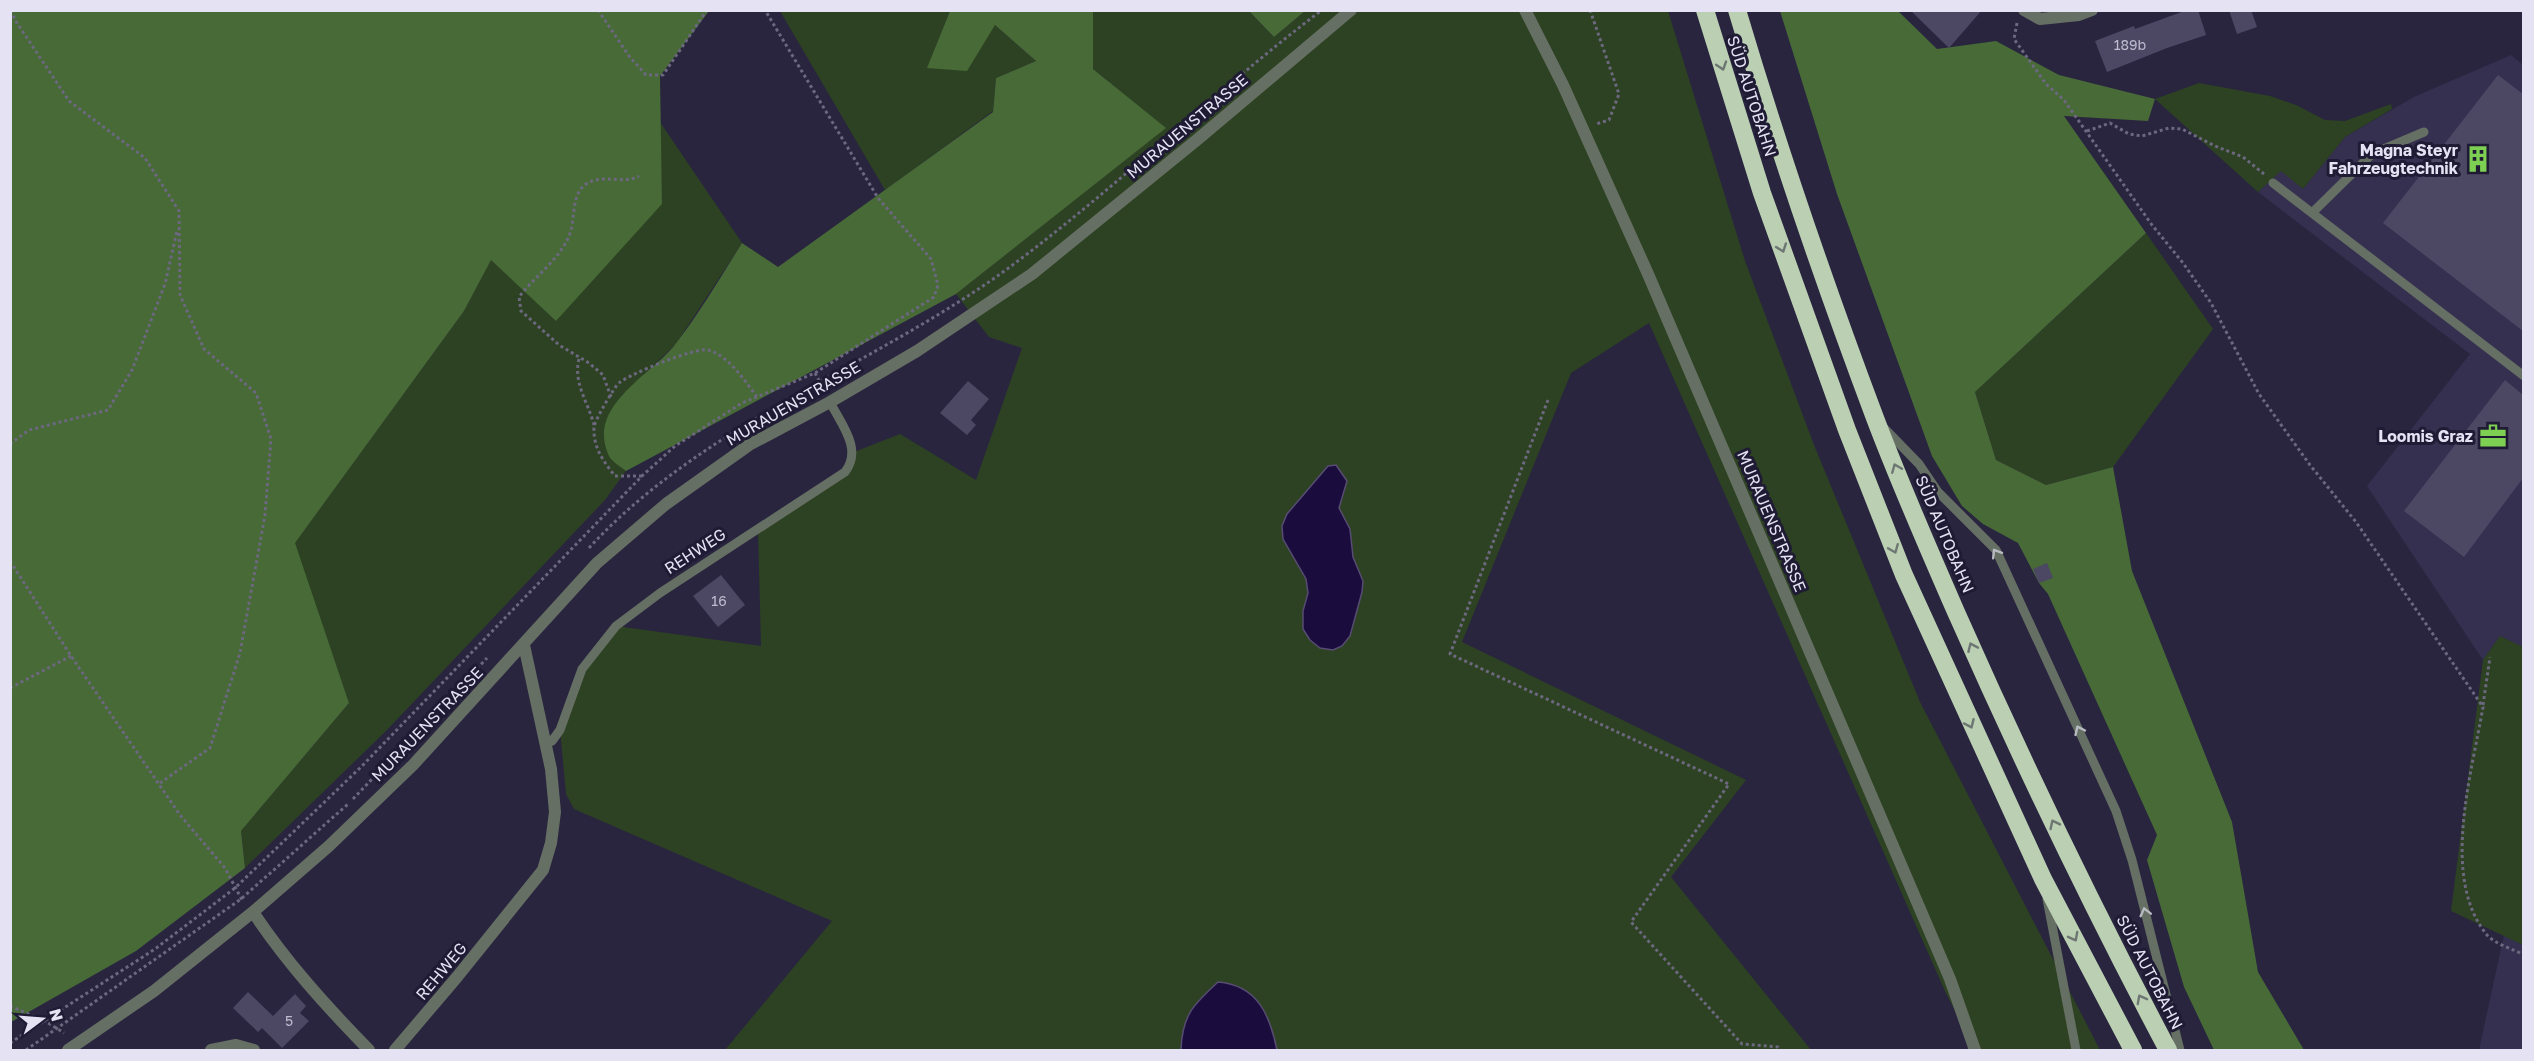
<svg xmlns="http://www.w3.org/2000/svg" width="2534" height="1061" viewBox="0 0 2534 1061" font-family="'Golos Text',sans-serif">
  <rect width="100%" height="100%" fill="#29253f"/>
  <!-- built -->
  <path fill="#353050" d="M2511,55L2523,65V647L2500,636L2483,660L2367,486L2470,354L2258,192L2281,170L2303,189L2345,137L2414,97Z
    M2504,935L2523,945V1050H2479Z"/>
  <!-- green -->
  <path fill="#2d4222" d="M780,11H950L928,67L995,25L1036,61L996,78L993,111L885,190Z
    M1093,11H1249L1274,37L1305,11H1668L1745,261L1814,445L1920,702L2100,1050H1975L1945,991L1649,323L1571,373L1462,642L1746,780L1671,877L1811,1050H725L832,921L574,809L566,794L560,730L582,669L616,626L761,646L758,530L845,472L854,452L900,434L976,480L1022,348L989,337L956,294L1165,128L1093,69Z
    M2199,83L2270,96L2296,105L2325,120L2345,121L2391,104L2392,109L2345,137L2303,189L2281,171L2258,192L2155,99Z
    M660,122L742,243L676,344L622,395L610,457L626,471L605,500L387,730L245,868L241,831L349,703L294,544L464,311L491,259L662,204Z
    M2146,233L2213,329L2113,467L2046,485L1996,460L1975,392Z
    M2500,636L2523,647V945L2451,911L2483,660Z"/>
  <!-- forest -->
  <path fill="#476a37" d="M11,10L709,11L660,76L662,204L556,321L491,260L464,311L295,543L349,703L241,831L245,868L136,951L11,1022Z
    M950,11H1093V69L1166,128L956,294L626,471C621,467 612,462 609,456C585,405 654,374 677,342C701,311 721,276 742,243L778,267L993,112L996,78L1036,61L995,25L967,71L927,68Z
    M1249,11H1305L1274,37Z
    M1780,11H1898L1937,49L1996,41L2059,75L2155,99L2148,121L2064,116L2146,233L1975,392L1996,460L2046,485L2113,467L2132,571L2232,822L2258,972L2304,1050H2214L2184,987L2147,860L2157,835L2048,594L2039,583L2018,543L1983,524L1962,506L1932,456L1837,194Z"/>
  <!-- water -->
  <path fill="#1a0c3c" stroke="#574c73" stroke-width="1.5" d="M1336,465L1347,481L1339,508L1350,529L1353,557L1363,581L1362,592L1350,636L1342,646L1333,650L1320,648L1310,640L1303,629V611L1308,593L1306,579L1283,539L1282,526L1287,514L1328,466Z
    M1218,982C1258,985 1270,1016 1277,1050H1181C1182,1015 1194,1004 1218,982Z"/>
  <!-- building -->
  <path fill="#4c4864" d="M1910,10H1982L1949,48Z
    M2187,10H2198L2206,35L2167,48L2107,72L2095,41L2134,26L2135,29Z
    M2229,10H2251L2257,27L2237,34Z
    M2498,75L2523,94V331L2383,223Z
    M2505,380L2523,395V478L2464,557L2404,511Z
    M968,381L989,399L971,420L976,425L967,435L940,413Z
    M2047,563L2053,578L2039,583L2033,569Z
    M721,575L745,605L718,627L693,596Z
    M248,992L273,1016L295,994L306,1006L300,1013L309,1021L282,1048L262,1028L258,1032L233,1008Z"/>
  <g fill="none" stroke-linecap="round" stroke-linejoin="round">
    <!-- path -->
    <path stroke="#6c687f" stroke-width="3" stroke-dasharray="3 3" stroke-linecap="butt" d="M11,10L15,20L69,101L145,158L179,211L180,295L204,349L256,393L271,439L265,515L240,653L210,748L160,783
      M598,10L629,56L646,75H663L707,10
      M1590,10L1619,94L1609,120L1596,124
      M2017,23L2014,39L2046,84L2064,100L2152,225L2183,263L2211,303L2259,394L2310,465L2356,522L2483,707C2472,773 2440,878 2487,935C2495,944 2513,949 2524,955
      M2087,131L2110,123L2129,134L2142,136L2169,128L2182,129L2215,146L2243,157L2264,174
      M579,359C573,383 588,402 594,425
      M815,373L824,390
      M611,397L603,375L589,363L559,345L521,311L519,297C534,277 559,260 569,236C576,221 570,195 586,184C603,173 623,185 639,176
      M1548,400L1450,654L1729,784L1631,922L1742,1044L1778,1047L1781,1050
      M10,444L29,430L108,410L132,370L165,284L177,231
      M642,476H615C603,461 593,447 594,427C594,422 614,387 619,383C629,374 696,347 708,350C728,355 745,381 757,397
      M589,548C703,424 868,369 1003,272C1114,191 1212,93 1322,10
      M10,561L71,656L180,815L225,868L242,900
      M10,688L71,656
      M2483,705L2490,657
      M353,799L487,658
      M10,1006L45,1021L64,1033
      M10,1043L155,949L235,888L362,766L642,476L675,446L742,403L815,373L934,297L938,285L931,259L878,198L765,10
      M26,1050L241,899L348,804"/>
    <!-- service -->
    <path stroke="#666f63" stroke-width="9" d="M2273,183L2524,376
      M2312,213L2372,154L2424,132
      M1883,427L1919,464L1938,492L1996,550L2116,811L2132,860L2180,1050
      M546,744L552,741L560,730L582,669L616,626L660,593L845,472C863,449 841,424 830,402
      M2047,899L2076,1050"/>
    <!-- minor -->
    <path stroke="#666f63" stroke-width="12" d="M1525,10L1563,85L1648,274L1950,979L1975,1050
      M2024,10L2040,19L2079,15L2092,10
      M253,912C287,963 327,1007 369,1050
      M68,1050L154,991L253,912L329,846L413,765L597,563L666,504L749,445L830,402L917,351L1032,274L1198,139L1351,10
      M211,1050L236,1045L254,1050
      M395,1050L457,977L543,870L551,843L555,812L551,769L524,645"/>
    <!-- motorway -->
    <path stroke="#bbd0b2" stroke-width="18" d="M1705,10L1762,193L1847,430L1904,575L2043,879L2133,1050
      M1737,10C1778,148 1825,285 1875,418C1900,484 1928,548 1956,612C2022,761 2092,907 2168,1050"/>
  </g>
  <!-- one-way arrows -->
  <defs><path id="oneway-chevron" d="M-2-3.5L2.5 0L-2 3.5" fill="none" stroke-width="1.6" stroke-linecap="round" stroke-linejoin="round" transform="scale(1.5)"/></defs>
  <g stroke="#6d7673">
    <use href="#oneway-chevron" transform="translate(1722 66) rotate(72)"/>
    <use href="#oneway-chevron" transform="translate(1782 248) rotate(70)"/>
    <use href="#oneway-chevron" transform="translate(1896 468) rotate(-112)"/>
    <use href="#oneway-chevron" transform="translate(1894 549) rotate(68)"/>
    <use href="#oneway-chevron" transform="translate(1972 647) rotate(-114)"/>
    <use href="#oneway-chevron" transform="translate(1970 724) rotate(66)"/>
    <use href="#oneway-chevron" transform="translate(2054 824) rotate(-116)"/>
    <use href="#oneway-chevron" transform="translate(2074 937) rotate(62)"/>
    <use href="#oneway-chevron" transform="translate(2141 999) rotate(-118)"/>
  </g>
  <g stroke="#b8bac1">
    <use href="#oneway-chevron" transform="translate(1996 553) rotate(-122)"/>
    <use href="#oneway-chevron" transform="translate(2079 730) rotate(-115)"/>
    <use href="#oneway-chevron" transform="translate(2145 912) rotate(-104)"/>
  </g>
  <!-- icons -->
  <defs>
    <symbol id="building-bare" viewBox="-9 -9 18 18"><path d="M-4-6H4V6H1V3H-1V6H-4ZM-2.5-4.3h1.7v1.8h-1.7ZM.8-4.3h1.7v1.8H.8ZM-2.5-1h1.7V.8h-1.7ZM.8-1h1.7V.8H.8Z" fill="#7ed053" stroke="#1f1b34" stroke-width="2.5" paint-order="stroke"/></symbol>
    <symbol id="office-bare" viewBox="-9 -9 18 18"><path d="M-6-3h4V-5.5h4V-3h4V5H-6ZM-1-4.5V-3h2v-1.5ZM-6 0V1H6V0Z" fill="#7ed053" stroke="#1f1b34" stroke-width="2.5" paint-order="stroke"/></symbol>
  </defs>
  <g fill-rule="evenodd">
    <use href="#building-bare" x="2459" y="140" width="38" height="38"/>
    <use href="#office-bare" x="2474" y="417" width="38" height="38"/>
  </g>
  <g text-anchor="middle" stroke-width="6" stroke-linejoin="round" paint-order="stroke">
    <!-- number labels -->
    <g font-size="14" fill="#bebccf">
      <text x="2130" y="50">189b</text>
      <text x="719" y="606">16</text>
      <text x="289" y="1026">5</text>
    </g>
    <!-- street labels -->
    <g font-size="16" fill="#e4e2f3" stroke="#1f1b34">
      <text transform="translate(1752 96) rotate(72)" y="6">SÜD AUTOBAHN</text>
      <text transform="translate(1187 126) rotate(-40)" y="6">MURAUENSTRASSE</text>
      <text transform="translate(793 403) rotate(-30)" y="6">MURAUENSTRASSE</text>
      <text transform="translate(1772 521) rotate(67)" y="6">MURAUENSTRASSE</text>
      <text transform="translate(1945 534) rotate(67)" y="6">SÜD AUTOBAHN</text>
      <text transform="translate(695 551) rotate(-33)" y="6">REHWEG</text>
      <text transform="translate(427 724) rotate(-46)" y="6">MURAUENSTRASSE</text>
      <text transform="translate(441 971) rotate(-50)" y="6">REHWEG</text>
      <text transform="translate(2150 972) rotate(63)" y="6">SÜD AUTOBAHN</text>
    </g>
    <!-- poi labels -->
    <g font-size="16" font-weight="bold" fill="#e4e2f3" stroke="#1f1b34" text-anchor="end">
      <text x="2458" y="156">Magna Steyr<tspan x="2458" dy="18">Fahrzeugtechnik</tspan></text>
      <text x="2473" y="442">Loomis Graz</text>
    </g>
  </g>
  <!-- border -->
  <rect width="2534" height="1061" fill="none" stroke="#e4e2f3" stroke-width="24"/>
  <!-- north arrow -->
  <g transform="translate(42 1019) rotate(74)" stroke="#1f1b34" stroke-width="4.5" paint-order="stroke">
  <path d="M0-4.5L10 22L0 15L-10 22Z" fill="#e4e2f3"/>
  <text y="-9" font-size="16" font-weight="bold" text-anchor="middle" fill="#e4e2f3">N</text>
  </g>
</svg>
